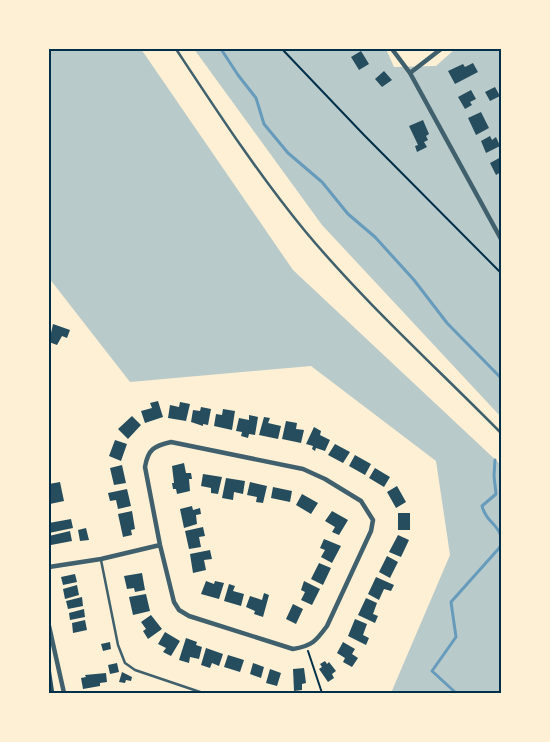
<svg xmlns="http://www.w3.org/2000/svg" width="550" height="742" viewBox="0 0 550 742" font-family="Arial,sans-serif">
  <rect width="100%" height="100%" fill="#fdf0d5"/>
  <!-- green -->
  <path fill="#b9caca" d="M49,49H141L293,270L501,465V693H391L450,555L436,461L311,366L130,382L49,278Z
    M194,49H386L394,67L436,66L455,49H501V417L322,225Z"/>
  <g fill="none" stroke-linecap="round" stroke-linejoin="round">
    <!-- stream -->
    <path stroke="#669bbc" stroke-width="3" d="M221,49L238,75L256,98L264,124L288,153L322,182L348,214L375,237L414,280L447,323L501,378
      M495,460L494,476L496,494L482,506C486,522 496,522 501,536
      M456,693L432,671L456,637L451,602L501,546"/>
  </g>
  <!-- building -->
  <path fill="#264d5e" d="M361,51L369,64L359,70L351,57Z
    M473,63L478,72L455,84L448,71L463,64L465,67Z
    M384,71L392,80L382,87L375,79Z
    M495,87L500,96L490,101L485,92Z
    M471,90L476,99L470,102L472,105L465,109L458,97Z
    M481,112L489,128L476,135L468,118Z
    M423,120L429,134L426,136L428,140L424,142L427,147L417,152L415,146L418,145L409,126Z
    M490,136L492,140L496,137L500,146L486,153L481,141Z
    M501,157V172L496,175L490,163Z
    M53,324L70,330L67,338L62,336L57,345L49,342Z
    M158,401L163,417L145,423L141,411L152,408L150,403Z
    M180,402L190,404L186,421L168,418L170,405L179,407Z
    M201,407L211,409L208,425L203,424V426L191,422L193,410L200,411Z
    M223,409L235,411L232,430L214,426L216,414L222,415Z
    M249,415L258,417L255,435L249,434L248,438L241,436L242,432L236,431L239,418L249,420Z
    M132,416L141,425L128,439L118,429Z
    M264,417L270,418L268,423L281,426L278,439L259,435Z
    M286,421L297,423L296,429L304,430L301,443L282,439Z
    M314,427L321,431L320,435L330,440L325,451L316,448L315,451L312,449L313,446L306,444Z
    M115,440L127,444L121,461L109,456Z
    M335,444L350,452L343,463L328,455Z
    M355,455L371,464L365,475L349,466Z
    M184,463L186,473H191L192,479H189L190,491L177,494L176,489H173L172,483H174L172,466Z
    M122,465L126,483L114,485L110,468Z
    M375,468L390,477L384,487L369,478Z
    M203,474L222,477L218,494L211,493V488L201,486Z
    M226,478L245,481L243,494L234,492L233,500L222,498Z
    M60,482L64,501L50,504L49,484Z
    M250,482L267,486L263,503L256,502L257,497L247,495Z
    M397,486L406,502L396,508L387,492Z
    M273,487L292,491L290,502L271,498Z
    M127,489L131,506L118,509L116,500L110,501L108,493Z
    M302,494L318,503L311,514L296,505Z
    M192,506L193,510L200,508L201,514L196,515L197,524L184,528L180,509Z
    M132,511L135,529L131,530L132,535L123,537L118,514Z
    M332,511L348,520L339,535L332,532L335,527L325,521Z
    M398,513H410V530H398Z
    M71,519L73,528L49,533V523Z
    M203,527L205,536L199,537L201,547L189,549L185,531Z
    M86,528L89,540L80,541L78,530Z
    M70,531L72,541L51,545L49,536Z
    M398,535L409,540L401,557L389,552Z
    M324,539L341,546L332,563L321,557L325,550L320,548Z
    M210,550L212,559L204,560L206,570L193,573L190,554Z
    M387,556L398,562L390,578L379,572Z
    M319,563L331,568L323,585L311,579Z
    M142,573L145,590L135,592L134,588L127,589L124,576Z
    M75,574L77,582L63,585L61,577Z
    M376,577L394,585L391,591L384,589L379,600L368,594Z
    M206,581L214,584L215,581L224,583L219,599L201,594Z
    M304,581L320,589L312,605L301,600L305,592L301,590Z
    M229,584L235,586L233,591L244,594L241,606L224,601Z
    M77,585L79,595L65,599L63,589Z
    M264,593L269,595L263,617L254,614L255,611L246,607L250,596L262,600Z
    M146,594L150,611L133,615L129,597Z
    M82,597L83,606L68,609L66,601Z
    M366,598L377,603L373,614L378,616L375,623L358,615Z
    M293,604L303,609L296,624L286,619Z
    M84,609L85,617L70,620L69,613Z
    M151,615L162,629L148,639L143,631L146,629L141,622Z
    M355,619L367,624L363,635L369,638L366,645L348,636Z
    M85,620L87,630L73,633L72,623Z
    M165,632L180,641L171,656L163,652L166,648L158,644Z
    M186,638L197,642L196,645L202,647L199,659L190,657L189,663L179,660Z
    M110,642L111,649L103,651L101,644Z
    M343,642L355,649L352,654L358,658L352,667L343,662L345,658L337,653Z
    M206,648L223,654L219,666L212,663L210,668L201,665Z
    M228,655L244,660L240,672L224,667Z
    M325,661L327,664L329,662L336,671L332,674L334,678L328,682L319,669L322,667L320,664Z
    M117,663L119,672L110,674L108,665Z
    M253,663L264,667L261,678L250,674Z
    M50,664L54,691L49,693V665Z
    M304,668L306,683L302,684V690L294,691L293,669Z
    M270,669L281,673L277,686L266,683Z
    M122,672L132,677L131,681L126,680L125,683L119,682Z
    M106,673L107,682L100,683V686L83,689L81,678L86,677L85,675Z"/>
  <g fill="none" stroke-linecap="round" stroke-linejoin="round">
    <!-- path -->
    <path stroke="#003049" stroke-width="2" d="M282,49L364,135L501,273
      M308,651L322,693"/>
    <!-- service -->
    <path stroke="#3f606c" stroke-width="2.5" d="M176,49C217,111 258,174 305,231C365,303 436,367 501,433
      M101,560L118,645L125,663L135,670L203,693"/>
    <!-- minor -->
    <path stroke="#3f606c" stroke-width="4.5" d="M392,49L410,73L501,239
      M410,73L441,49
      M171,442L303,469L325,479L361,501L373,520L371,531L327,626C316,641 312,646 293,649L189,616L179,610L174,602L160,545L145,467C148,449 154,446 171,442Z
      M49,567L101,559L160,545
      M49,626L64,693"/>
  </g>
  <!-- border -->
  <rect width="550" height="742" fill="none" stroke="#fdf0d5" stroke-width="100"/>
  <rect x="50" y="50" width="450" height="642" fill="none" stroke="#003049" stroke-width="2"/>
</svg>
